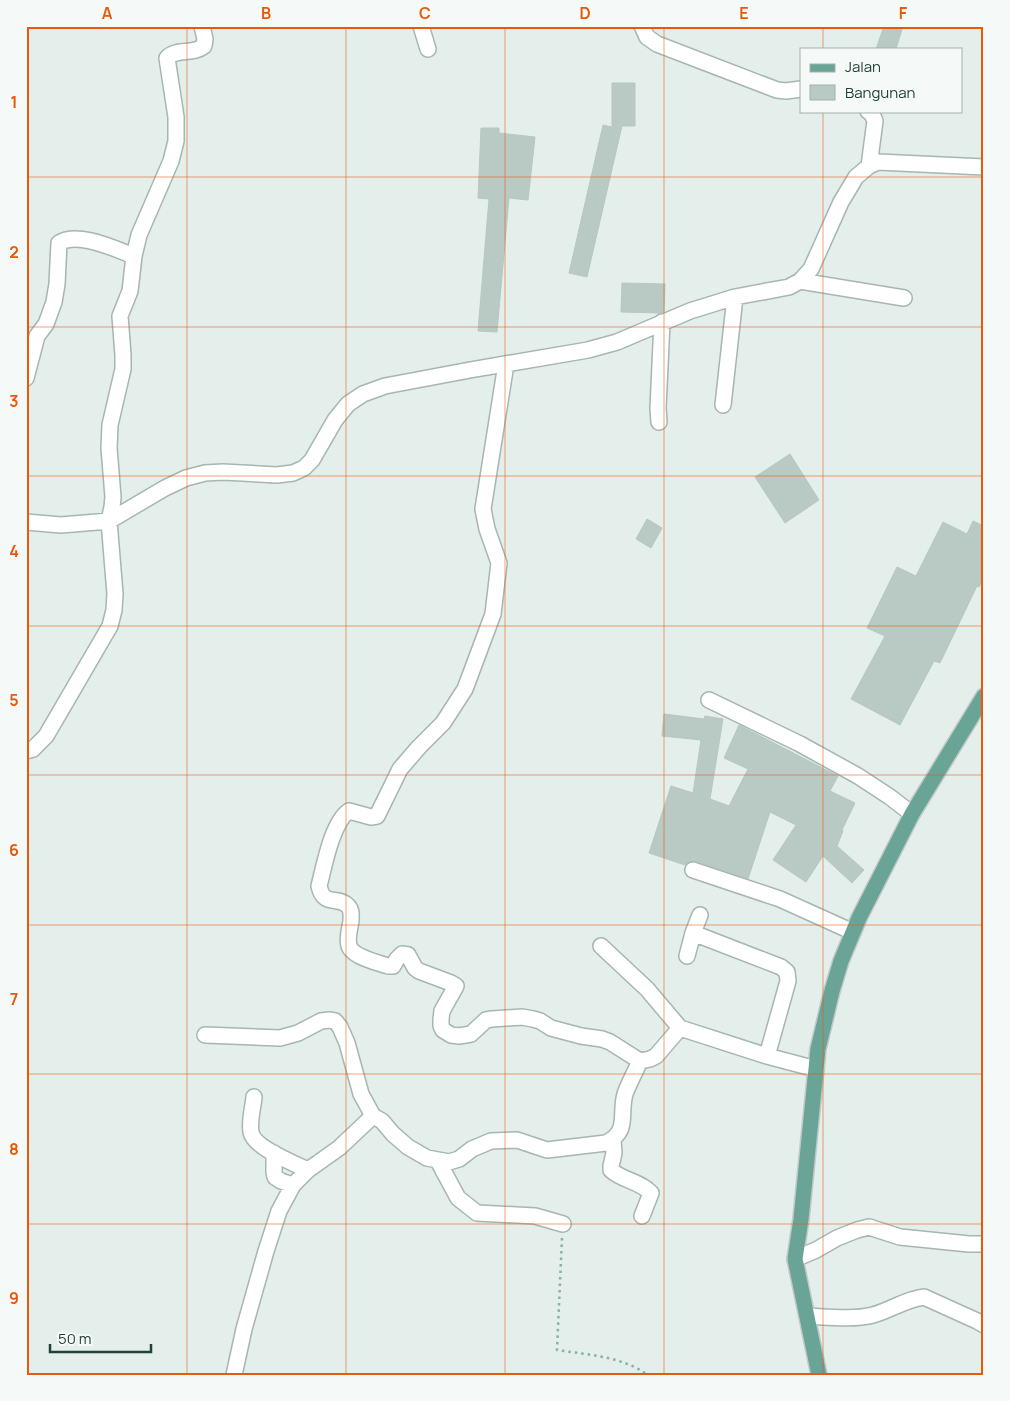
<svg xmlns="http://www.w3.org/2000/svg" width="1010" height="1401" viewBox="0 0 1010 1401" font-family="Manrope,sans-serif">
  <rect width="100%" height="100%" fill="#e4eeea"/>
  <!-- building -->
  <path fill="#b9c9c3" stroke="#b6c8c1" d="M884,26H903L896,49H876Z
    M612,83H635V126H622L587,277L569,273L603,125L612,127Z
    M481,128H499V133L535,137L528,200L509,198L497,332L478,331L489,199L478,198Z
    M622,283L665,284L664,312L661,313L621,312Z
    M790,454L819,500L785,523L755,477Z
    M647,519L662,528L651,548L636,539Z
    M973,521L984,526V577L979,587L977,586L940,663L934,661L900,725L851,699L885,636L867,628L897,567L916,576L943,522L967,534Z
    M664,714L704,719L705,716L723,719L710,799L729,806L748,769L724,758L739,725L838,776L830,791L855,803L842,830L843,831L837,846L864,870L852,883L823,856L806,882L773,860L796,825L770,812L748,879L696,861H691L685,865L649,853L671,786L693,793L701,740L662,736Z"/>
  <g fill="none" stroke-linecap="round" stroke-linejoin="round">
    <defs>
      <path id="minor" d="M421,26L428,49
        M642,26L647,37L657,44L777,90L786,91L801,89
        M868,111L872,114L875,121L869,166
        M800,281L904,298
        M506,364L483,509L487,529L499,563L493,614L465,689L443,723L419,747L400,769L377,816L371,817L349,811C332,822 324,867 319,886C324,908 338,895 348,906C352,910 351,915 351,921C350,928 346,941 350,948C355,957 378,963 388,966H393L397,959L402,954L408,955L415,968L419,971L451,983L456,986L442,1011L441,1019V1026L443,1030L451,1035L459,1036L471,1034L486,1020L492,1019L522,1017L533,1019L540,1021L551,1028L581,1036L602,1039L610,1042L640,1061
        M26,378L37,336L46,324L54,302L57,284L59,243C78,231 115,249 134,256
        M723,405L735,297
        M659,422L658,408L662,322
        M26,522L61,525L109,521L165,488L186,478L205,473L223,472L277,475L293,473L304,468L312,460L335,420L348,404L363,394L385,386L470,370L588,350L617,342L690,311L735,297L789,287L800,281L811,269L841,202L856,177L869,166L878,162L984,167
        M709,700L800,744L858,776L890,797L912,814
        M26,751L33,749L46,736L110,626L114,610L115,594L109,521L112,507L113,497L109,448L110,425L123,369V355L120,316L130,291L134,256L139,235L171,161L176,141V117L167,58C176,48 193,55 204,46L205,39L202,26
        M693,870L780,899L853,932
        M693,933L781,967L787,972L788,981L767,1056
        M601,946L647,989L680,1028
        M687,956L693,933L700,915
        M205,1035L280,1038L298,1033L321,1021L329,1020L335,1021L340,1027L347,1043L361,1094L373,1116L382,1121L393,1134L408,1147L427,1158L449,1162L459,1159L472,1149L491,1141L517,1140L547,1150L606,1143C630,1131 619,1115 625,1094C629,1083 635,1072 640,1061L650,1059L656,1056L680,1028L767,1056L816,1069
        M254,1097C253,1108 249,1121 251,1132C253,1147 295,1164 308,1170
        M613,1140L614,1153L611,1166V1170C623,1181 640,1181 651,1193L642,1216
        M274,1153V1172L275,1177L281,1181L293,1185
        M438,1161L458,1198L477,1213L535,1216L563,1224
        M795,1259L816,1250L837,1238L857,1230L869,1227L900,1237L969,1244H984
        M808,1316C828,1317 854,1320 873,1315C891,1310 906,1299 924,1297L977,1321L984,1325
        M234,1375L244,1329L266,1251L279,1211L293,1185L308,1170L339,1148L373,1116"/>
      <path id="major" d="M819,1375L795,1259L801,1219L818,1049L832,991L841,961L859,918L912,814L984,696"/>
    </defs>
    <!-- minor casing -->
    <use href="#minor" stroke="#a6b6b1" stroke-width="18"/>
    <!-- major casing -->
    <use href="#major" stroke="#c1cac8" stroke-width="18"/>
    <!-- path -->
    <path stroke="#84b2a5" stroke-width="2.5" stroke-dasharray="2.5 4" stroke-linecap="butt" d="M562,1238L557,1350C589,1355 621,1356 648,1375"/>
    <!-- minor -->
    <use href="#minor" stroke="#fff" stroke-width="15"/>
    <!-- major -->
    <use href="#major" stroke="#69a496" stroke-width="15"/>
  </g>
  <!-- grid -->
  <path fill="none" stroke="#e8590c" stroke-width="1" stroke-opacity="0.55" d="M187,26V1375M346,26V1375M505,26V1375M664,26V1375M823,26V49M823,111V1375M26,177H984M26,327H984M26,476H984M26,626H984M26,775H984M26,925H984M26,1074H984M26,1224H984"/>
  <!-- border -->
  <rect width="1010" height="1401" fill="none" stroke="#f5faf8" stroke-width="55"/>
  <!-- legend -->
  <rect x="800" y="48" width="162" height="65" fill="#f5faf8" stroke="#a1b0ac"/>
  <rect x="810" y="64" width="25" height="8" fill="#69a496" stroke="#a1b0ac"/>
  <text x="845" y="72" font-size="15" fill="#234039">Jalan</text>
  <rect x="810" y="85" width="25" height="15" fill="#b9c9c3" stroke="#a1b0ac"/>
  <text x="845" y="98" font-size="15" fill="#234039">Bangunan</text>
  <!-- scale -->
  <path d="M50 1344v8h101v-8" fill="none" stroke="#234039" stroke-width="2.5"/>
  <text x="58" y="1344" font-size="15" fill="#234039" stroke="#f5faf8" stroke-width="4" paint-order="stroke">50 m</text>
  <rect x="28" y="28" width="954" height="1346" fill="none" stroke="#e8590c" stroke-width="2"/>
  <g font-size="16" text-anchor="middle" font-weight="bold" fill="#e8590c">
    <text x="107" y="19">A</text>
    <text x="266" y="19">B</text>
    <text x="425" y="19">C</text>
    <text x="585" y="19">D</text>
    <text x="744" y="19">E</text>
    <text x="903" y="19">F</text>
    <text x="14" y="108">1</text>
    <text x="14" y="258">2</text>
    <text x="14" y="407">3</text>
    <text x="14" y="557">4</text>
    <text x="14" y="706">5</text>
    <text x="14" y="856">6</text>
    <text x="14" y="1005">7</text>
    <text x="14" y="1155">8</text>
    <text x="14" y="1304">9</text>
  </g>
</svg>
